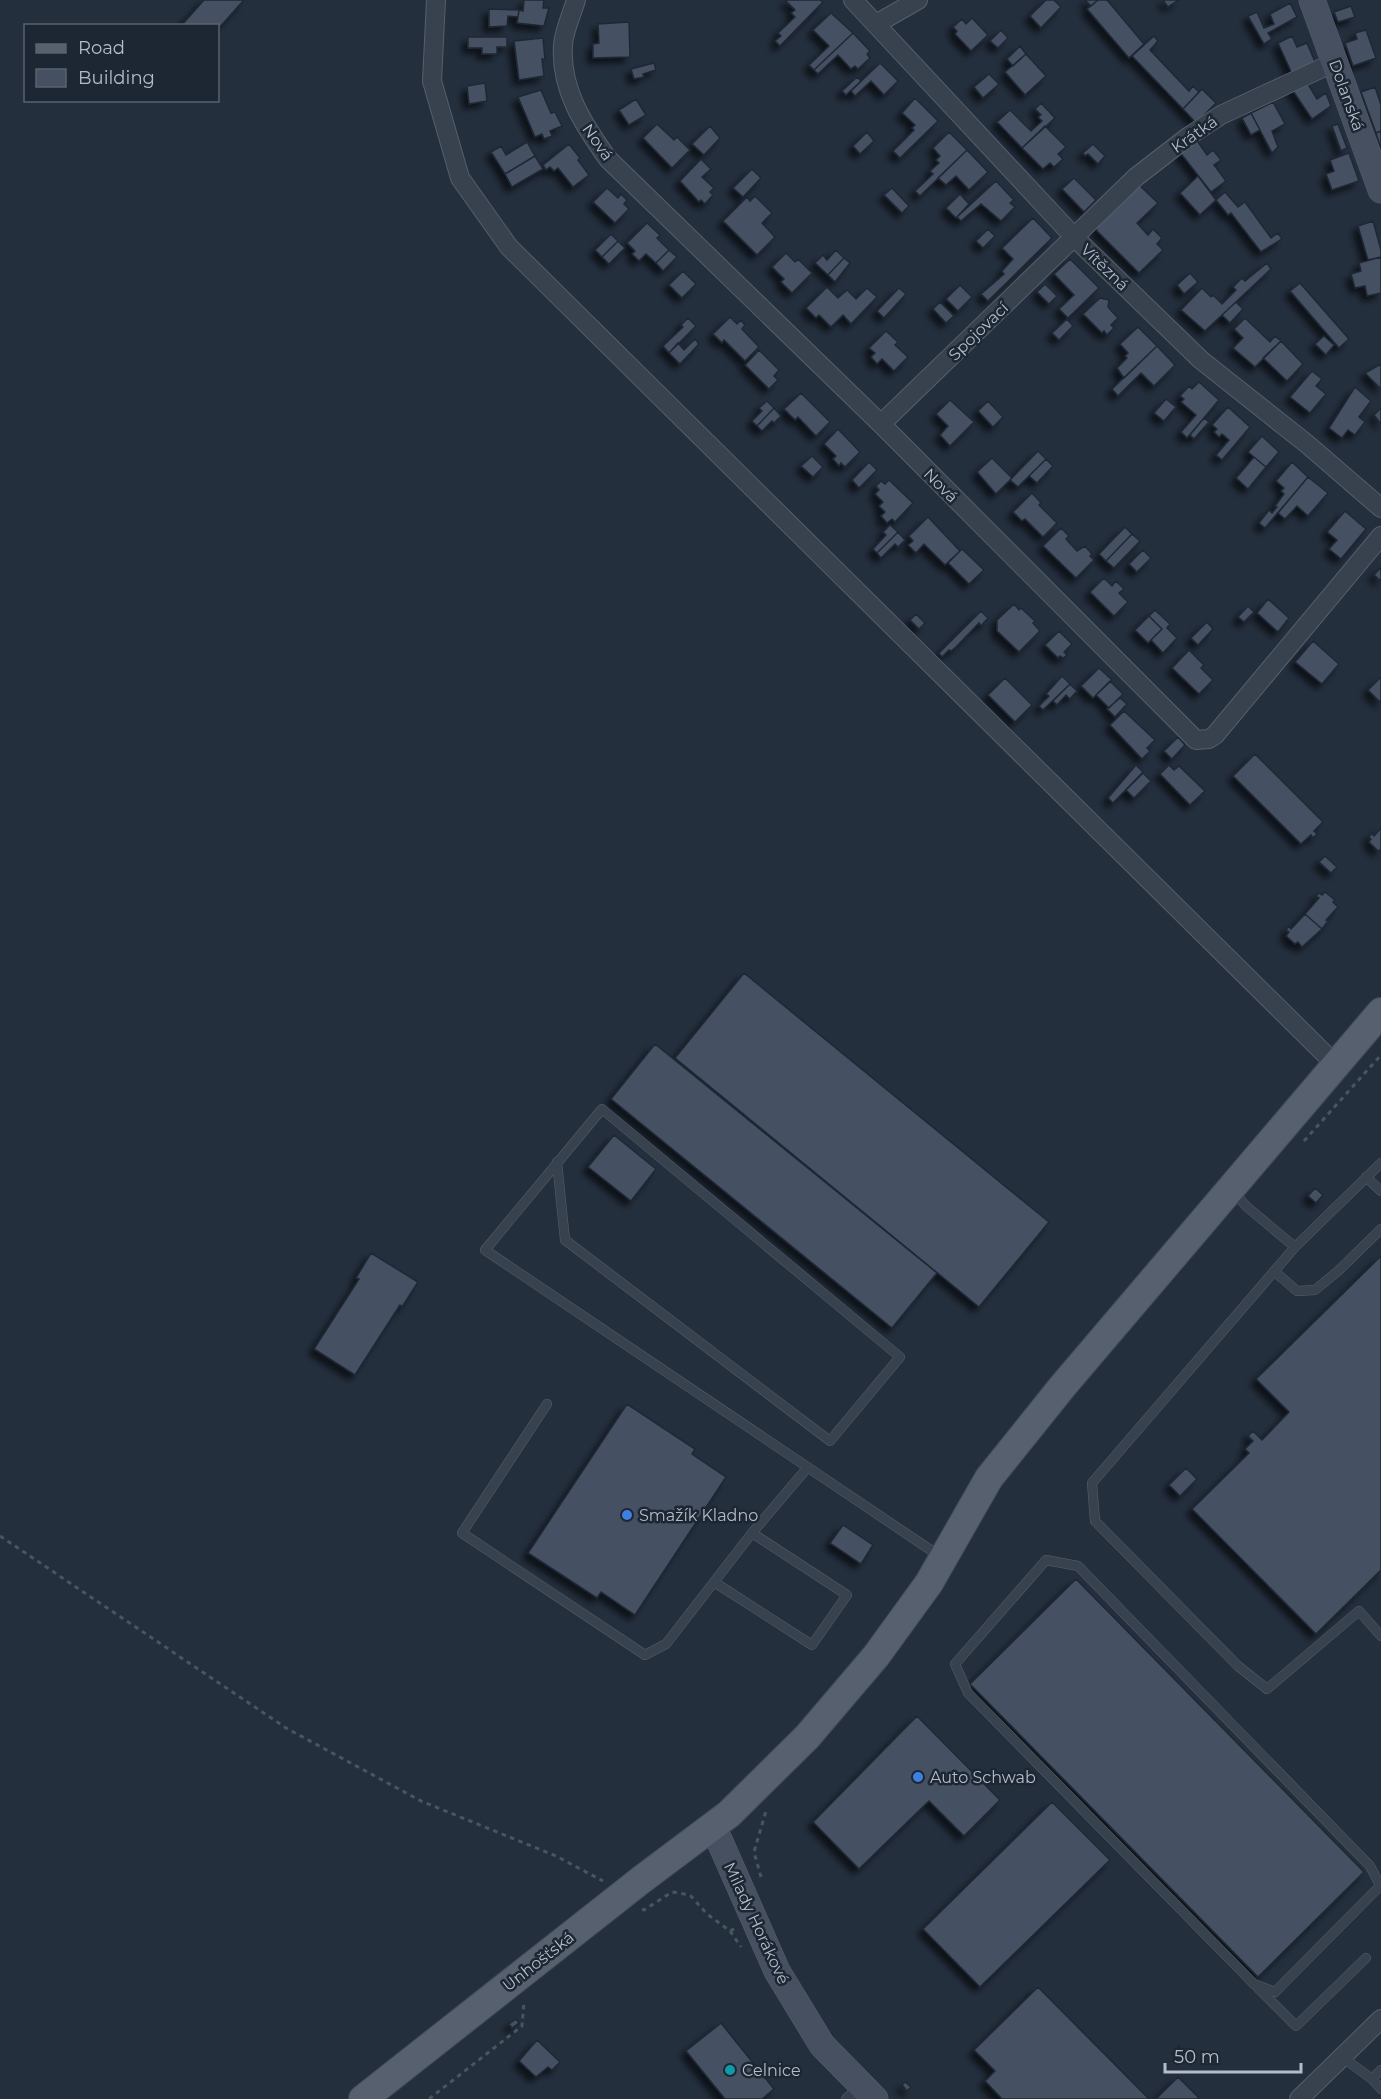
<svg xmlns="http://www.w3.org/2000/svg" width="1381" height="2099" viewBox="0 0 1381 2099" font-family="Montserrat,sans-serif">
  <defs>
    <filter id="shadow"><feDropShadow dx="-5.5" dy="5.5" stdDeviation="3" flood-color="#0009"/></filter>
  </defs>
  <rect width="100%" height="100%" fill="#242f3e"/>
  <!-- building -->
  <path fill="#455162" stroke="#1f2835" stroke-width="1.5" filter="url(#shadow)" d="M204,0H244L218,29V26H181Z
    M524,0H544L543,8H549L544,26L517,23L519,10L523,11Z
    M785,0H820L823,2L780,46L775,41L781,36L778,33L795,17L791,13L795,10Z
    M1046,0H1054L1061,7L1041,28L1030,16Z
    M1085,0H1098L1091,6Z
    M1098,0H1107L1144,44L1129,58L1087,9Z
    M1163,0H1179L1168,7Z
    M1290,3L1297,17L1268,33L1272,39L1264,44L1248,16L1257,12L1264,28L1274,24L1270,14Z
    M1351,6L1355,17L1338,22L1334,12Z
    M489,9L519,10L518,17L508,16L507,26L489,27Z
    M831,13L853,33L814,70L809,65L829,46L813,30Z
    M972,18L988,35L971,51L955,34L957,31L953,27L962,19L966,24Z
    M629,22L630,57L593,58V44L599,43L598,24Z
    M1001,30L1008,38L998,48L990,41Z
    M1366,30L1376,58L1353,66L1345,43L1357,39L1355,33Z
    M853,33L870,51L867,54L870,58L858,69L855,66L851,69L838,55L818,74L814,70Z
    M1154,36L1158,41L1150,50L1189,91L1193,86L1199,92L1183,109L1132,56Z
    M1292,36L1297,47L1307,43L1316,64L1293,76L1278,43Z
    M468,37H507V47H497V54H482V48H468Z
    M543,38L545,59H542L544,76L519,80L514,41Z
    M1020,46L1026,54L1013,66L1007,59Z
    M1026,54L1046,76L1025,95L1005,72Z
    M654,63L656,70L643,74L644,77L634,79L631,69Z
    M880,63L898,81L884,95L871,81L855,96L851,91Z
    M989,74L999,84L983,98L974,87Z
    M857,77L861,81L846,95L842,91Z
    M1301,79L1304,86L1308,84L1317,99L1326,93L1331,106L1312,119L1289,85Z
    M485,83L487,101L469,104L467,86Z
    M1375,87L1381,105V131L1376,133L1361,92Z
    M1202,89L1216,103L1196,123L1183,109Z
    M541,90L551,113L555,112L562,126L550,131L552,136L544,139L542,134L535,137L518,97Z
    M915,98L938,121L900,158L893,151L914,130L912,128L915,125L902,113Z
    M636,99L646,115L629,125L619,110Z
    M1273,102L1285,124L1272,131L1278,147L1272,153L1251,113Z
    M1041,103L1055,118L1022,148L997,122L1010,110L1031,131L1042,121L1038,117L1041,115L1035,109Z
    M1251,113L1260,130L1251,135L1242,118Z
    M657,124L674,140L677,137L690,150L672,168L643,138Z
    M1338,124L1347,148L1341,151L1332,126Z
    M710,126L720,138L704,155L692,144Z
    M1045,126L1066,147L1058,154L1063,159L1054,167L1050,163L1043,169L1022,148Z
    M1381,131V149L1376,133Z
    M867,132L874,141L860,154L853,146Z
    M949,132L967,150L920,196L915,191L933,174L930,171L939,163L936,160L940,156L933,148Z
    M1196,139L1207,155L1213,150L1221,160L1214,165L1226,181L1211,192L1179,151Z
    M527,142L535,156L505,174L491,152L501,146L506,155Z
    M569,144L580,158L578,160L589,175L573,187L558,168L554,171L550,167L546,170L543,165Z
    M1093,144L1105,156L1098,164L1088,154L1085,156L1083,153Z
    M967,150L988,172L969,190L956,176L946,185L938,178Z
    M1349,153L1359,181L1332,190L1326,174L1334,171L1330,160Z
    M535,156L543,169L512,187L505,174Z
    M701,159L711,169L702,177L714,188L710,192L713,195L705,204L701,200L699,202L680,181Z
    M752,169L761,178L743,197L733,188Z
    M1198,176L1216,200L1200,215L1180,193Z
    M1074,178L1096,200L1084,212L1062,189Z
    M996,181L1014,200L1010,203L1015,207L1001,221L981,204L961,221L957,217Z
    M1137,183L1158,203L1137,223L1148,235L1153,229L1162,238L1157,244L1163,250L1139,273L1097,231L1096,226Z
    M607,188L618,198L621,194L627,200L624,204L629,209L615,223L593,202Z
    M892,188L909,206L902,213L884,195Z
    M1225,192L1238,207L1245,202L1271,238L1278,233L1282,239L1261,252L1231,213L1228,215L1216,200Z
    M960,194L969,204L956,218L946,208Z
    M755,196L772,213L762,223L775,237L757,255L723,221L747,197L750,201Z
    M1033,218L1052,238L988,301L981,294L1004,274L1002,271L1013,259L1002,248Z
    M1373,221L1381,250V257L1368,260L1358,226Z
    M647,223L660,235L657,238L669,250L656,263L646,254L639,261L632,254L635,251L627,243Z
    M988,229L995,236L983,248L976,241Z
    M611,234L618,241L602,257L595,250Z
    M618,241L625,248L609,264L602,257Z
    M669,250L677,257L663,271L656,263Z
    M836,250L844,258L828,275L815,263L823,255L827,260Z
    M786,253L795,262L798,259L812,273L792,293L781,282L784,279L772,267Z
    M1381,257V293L1367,296L1365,286L1355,288L1351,274L1361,271L1359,263Z
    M844,258L850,263L835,282L828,275Z
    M1070,259L1099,288L1068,318L1059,309L1074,295L1054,274Z
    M1267,263L1271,269L1205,331L1181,310L1202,288L1211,297L1213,295L1222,304L1236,290L1233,287L1242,278L1245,281Z
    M683,271L696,284L682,298L669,285Z
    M1190,273L1198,282L1184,294L1177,285Z
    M1300,283L1349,339L1339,348L1290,291Z
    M1045,284L1057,296L1049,304L1037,292Z
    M960,285L972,297L958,311L946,299Z
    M827,287L838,298L847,290L856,299L867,288L877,297L851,324L843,315L831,327L819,315L816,318L806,308Z
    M899,288L906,294L884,318L877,311Z
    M1100,298L1109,300L1108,307L1118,318L1111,325L1114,328L1107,335L1104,331L1102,333L1083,314Z
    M940,302L954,316L946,323L933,309Z
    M1236,302L1243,309L1230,323L1222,315Z
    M730,317L737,324L741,320L745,325L742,329L759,347L745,361L724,340L722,343L713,334Z
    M688,318L696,326L669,353L663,346L683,327L681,325Z
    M1245,318L1270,342L1275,336L1281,341L1255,367L1233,348L1243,338L1234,329Z
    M1067,319L1073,326L1059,340L1052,333Z
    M1138,327L1157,346L1124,378L1117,368L1127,358L1125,356L1128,353L1120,344Z
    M886,331L898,342L895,345L908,357L894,371L882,359L877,364L871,357L875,353L869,348Z
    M1324,336L1334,345L1326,355L1315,344Z
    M695,339L699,344L680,364L669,353L678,343L684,350Z
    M1281,341L1303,364L1287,381L1263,358Z
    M1157,346L1175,365L1154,386L1141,373L1118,396L1112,389Z
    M759,350L779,370L774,376L778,380L769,389L745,365Z
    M1381,364V389L1365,373Z
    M1312,371L1322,379L1316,386L1326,394L1310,413L1290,397Z
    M1199,382L1219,400L1187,438L1181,432L1196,415L1181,402L1184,399L1180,396L1189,386L1192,389Z
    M1355,387L1371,401L1359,417L1365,422L1355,435L1348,430L1342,438L1329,428Z
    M801,393L830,422L816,436L798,417L795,420L784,409Z
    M1166,399L1176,407L1164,421L1154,413Z
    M950,400L974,422L950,446L940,435L948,426L936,414Z
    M767,401L774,408L757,426L752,421L762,411L759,408Z
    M988,401L1003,417L993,427L978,411Z
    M1228,407L1250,427L1222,460L1216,455L1229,440L1222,434L1219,437L1214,432L1217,429L1212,425Z
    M774,408L781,416L774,423L772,421L762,431L757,426Z
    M1381,408V424L1374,415Z
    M1204,418L1209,422L1194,439L1190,435Z
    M838,429L860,452L845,467L841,463L839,466L833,459L836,456L824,444Z
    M1262,436L1279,452L1266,467L1248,452Z
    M1038,451L1046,459L1018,487L1010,480Z
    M812,456L823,467L813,477L801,466Z
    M1254,457L1266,467L1248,489L1236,478Z
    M992,458L1012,478L996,494L977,472Z
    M1046,459L1053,466L1037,483L1029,476Z
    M869,462L877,470L859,488L852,480Z
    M1292,462L1308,477L1265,528L1259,523L1269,510L1272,513L1277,507L1275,506L1284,494L1281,491L1284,488L1276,481Z
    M1308,477L1328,493L1308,516L1297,506L1285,519L1278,513Z
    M889,480L913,503L895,522L892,519L887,523L881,516L885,512L879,506L883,502L875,494L879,490L876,486L881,481L885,484Z
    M1032,493L1041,503L1039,505L1057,523L1043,537L1025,519L1022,521L1013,512Z
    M1345,511L1366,529L1341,559L1329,549L1337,540L1327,532Z
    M928,517L960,551L945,565L924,544L916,553L908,545L913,541L909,536Z
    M890,525L898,532L877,553L873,549L886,535L883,532Z
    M1125,527L1132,534L1106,561L1099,554Z
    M1061,528L1069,536L1066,539L1077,551L1085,546L1092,554L1090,556L1094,560L1076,578L1043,546Z
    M898,532L905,540L898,547L895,544L881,558L877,553Z
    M1132,534L1140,541L1114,568L1106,561Z
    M962,549L984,570L969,584L948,563Z
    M1143,550L1151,558L1137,572L1129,564Z
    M1381,567V581L1374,575Z
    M1104,578L1112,586L1116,581L1124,589L1119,593L1128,602L1114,616L1090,592Z
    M1268,599L1289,618L1278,632L1257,613Z
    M1014,604L1019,610L1021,608L1035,621L1033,623L1040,631L1019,652L997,631V620Z
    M1248,606L1254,612L1244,622L1238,617Z
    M1155,610L1170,624L1167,628L1177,638L1163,653L1151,640L1162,629L1149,616Z
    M981,611L988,618L981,626L979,623L956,647L951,651L949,650L942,657L939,653Z
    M916,614L925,623L919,629L910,620Z
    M1149,616L1162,629L1148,643L1135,630Z
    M1207,622L1213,629L1198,645L1191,638Z
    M1059,631L1072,644L1064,652L1067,655L1063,658L1060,656L1058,658L1045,645Z
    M1313,641L1339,664L1322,684L1295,662Z
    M1189,650L1204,665L1201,668L1213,680L1199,694L1172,668Z
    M1099,668L1112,680L1093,698L1081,686Z
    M1062,676L1070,684L1043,710L1039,706L1049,696L1046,694Z
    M1381,677V703L1368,690Z
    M1005,678L1032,705L1015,722L988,695Z
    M1110,681L1123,694L1109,708L1096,695Z
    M1070,684L1077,691L1070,699L1066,695L1057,705L1053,701Z
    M1120,698L1127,704L1115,717L1107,709Z
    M1124,711L1155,740L1147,748L1150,751L1142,759L1110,725Z
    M1178,737L1185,745L1172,759L1164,751Z
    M1255,754L1323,822L1314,831L1317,834L1313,838L1311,835L1301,844L1233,776Z
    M1136,765L1143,772L1113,803L1108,798Z
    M1169,765L1174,770L1179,766L1205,791L1190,805L1160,774Z
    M1143,773L1151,781L1134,798L1126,790Z
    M1381,828V849L1378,851L1369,842L1371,839L1369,837L1372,833L1374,836Z
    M1325,856L1337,867L1331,873L1319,862Z
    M1325,892L1335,900L1333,902L1338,907L1326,920L1328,921L1322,929L1305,914L1319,898L1316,896L1319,893L1322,895Z
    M1305,914L1322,929L1302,947L1298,942L1295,944L1286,936L1289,932L1286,930L1289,926L1291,929Z
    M744,973L1049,1222L979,1307L675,1058Z
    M655,1044L937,1273L892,1328L611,1099Z
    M614,1135L656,1169L631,1201L588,1167Z
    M1315,1188L1323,1195L1316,1203L1308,1196Z
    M371,1253L418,1282L402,1307L400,1305L355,1375L314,1349L359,1279L356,1278Z
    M1381,1256V1570L1316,1634L1192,1509L1249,1453L1245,1449L1253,1441L1248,1436L1253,1431L1262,1440L1289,1412L1256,1379Z
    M627,1404L695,1449L692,1454L726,1477L635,1615L601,1592L597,1598L528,1553Z
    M1186,1468L1197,1479L1180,1496L1169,1485Z
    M843,1525L873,1545L861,1564L830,1543Z
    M1076,1579L1364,1872L1258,1977L970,1684Z
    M917,1716L1000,1800L964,1836L929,1801L859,1869L813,1822Z
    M1052,1802L1110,1860L980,1987L923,1929Z
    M1038,1987L1149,2099H1002L985,2081L995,2071L974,2050Z
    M516,2019L519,2023L512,2028L509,2024Z
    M721,2023L774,2089L762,2099H725L686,2051Z
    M537,2040L560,2062L552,2070L548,2067L536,2077L519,2061Z
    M1178,2077L1200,2099H1156Z
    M905,2082L911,2087L907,2091L902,2085Z"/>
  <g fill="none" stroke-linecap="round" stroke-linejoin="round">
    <defs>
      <path id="lane" d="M557,1162L565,1240L830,1441L900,1357L602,1109L485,1250L941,1557
        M1381,1163L1295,1247L1092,1483L1095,1521L1238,1666L1267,1689L1359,1611L1381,1636
        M1366,1177L1381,1191
        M1233,1191L1247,1207L1295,1247
        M1274,1271L1297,1291L1315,1290L1337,1272L1381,1229
        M547,1404L462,1533L645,1655L666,1644L714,1582L812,1645L847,1595L752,1533L808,1467
        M714,1582L752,1533
        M1380,1886L1275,1992L1254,1984L968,1693L955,1664L1046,1560L1078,1566L1370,1866L1381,1887
        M1258,1988L1296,2026L1366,1958
        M1342,2057L1372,2079L1381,2089
        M1372,2079L1381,2070
        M846,2099L860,2086"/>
      <path id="street" d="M436,0L432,81L460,178L509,247L1336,1065
        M576,0C572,14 564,30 563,45C560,89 583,124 608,159L881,424L1196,740L1209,739L1215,735L1381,536
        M853,0L1075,238L1201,360L1307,444L1381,508
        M876,24L918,0
        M881,424L1136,177L1189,136L1221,115L1335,62
        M1299,2099L1381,2019"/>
      <path id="secondary" d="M1312,0L1381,190
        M713,1826L777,1971L822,2045L875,2099"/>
      <path id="primary" d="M363,2099L641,1880L729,1814L807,1737L876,1656L929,1583L989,1478L1062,1387L1381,1012"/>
    </defs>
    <!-- lane casing -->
    <use href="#lane" stroke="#565f6c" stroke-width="10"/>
    <!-- street casing -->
    <use href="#street" stroke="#565f6c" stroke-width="20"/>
    <!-- secondary casing -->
    <use href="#secondary" stroke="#565f6c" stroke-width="27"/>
    <!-- primary casing -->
    <use href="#primary" stroke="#414a57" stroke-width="30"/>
    <!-- path -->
    <path stroke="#44595c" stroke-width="3" stroke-dasharray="4.5 4.5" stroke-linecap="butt" d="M1304,1141L1381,1055
      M0,1536L286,1728L421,1801L556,1856L603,1881
      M761,1877L754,1852L766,1811
      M642,1909L644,1910L672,1892L690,1895L707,1914L730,1931L736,1928
      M730,1931L741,1947
      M429,2099L522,2026L524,2002"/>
    <!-- lane -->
    <use href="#lane" stroke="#38414e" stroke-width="9"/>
    <!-- street -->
    <use href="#street" stroke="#38414e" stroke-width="18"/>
    <!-- secondary -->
    <use href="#secondary" stroke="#465061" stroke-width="26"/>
    <!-- primary -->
    <use href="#primary" stroke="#56606e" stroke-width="28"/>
  </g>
  <!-- markers -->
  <g fill="#3f7fe0" stroke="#1d2633" stroke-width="2">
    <circle cx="627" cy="1515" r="6"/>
    <circle cx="918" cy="1777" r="6"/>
  </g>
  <circle fill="#0f9aa8" stroke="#1d2633" stroke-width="2" cx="730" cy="2070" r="6"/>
  <g text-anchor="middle" stroke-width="5" stroke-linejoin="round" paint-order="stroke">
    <!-- street labels -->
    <g font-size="16" fill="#b4bcc9" stroke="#1d2633">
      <text transform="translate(1347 95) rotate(70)" y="6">Dolanská</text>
      <text transform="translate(1194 134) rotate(-35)" y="6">Krátká</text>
      <text transform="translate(598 142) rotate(55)" y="6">Nová</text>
      <text transform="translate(1105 267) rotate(44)" y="6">Vítězná</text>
      <text transform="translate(978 331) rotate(-44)" y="6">Spojovací</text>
      <text transform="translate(941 485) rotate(45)" y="6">Nová</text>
      <text transform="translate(757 1923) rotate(65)" y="6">Milady Horákové</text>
      <text transform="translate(538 1961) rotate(-38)" y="6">Unhošťská</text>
    </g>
    <!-- poi labels -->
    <g font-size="16" fill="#b4bcc9" stroke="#1d2633" text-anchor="start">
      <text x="639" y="1521">Smažík Kladno</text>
      <text x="930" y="1783">Auto Schwab</text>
      <text x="742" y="2076">Celnice</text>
    </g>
  </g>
  <!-- legend -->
  <rect x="24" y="24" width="195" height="78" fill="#1d2633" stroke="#59626f" stroke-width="1.5"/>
  <rect x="36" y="44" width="30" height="9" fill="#56606e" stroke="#59626f" stroke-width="1.5"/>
  <text x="78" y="54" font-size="18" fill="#b4bcc9">Road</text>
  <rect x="36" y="69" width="30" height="18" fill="#455162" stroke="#59626f" stroke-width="1.5"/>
  <text x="78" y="84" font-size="18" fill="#b4bcc9">Building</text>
  <!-- scale -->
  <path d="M1165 2063v9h136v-9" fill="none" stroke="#b4bcc9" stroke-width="3"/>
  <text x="1174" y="2063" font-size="18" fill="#b4bcc9" stroke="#1d2633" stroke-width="4.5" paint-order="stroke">50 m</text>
</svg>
